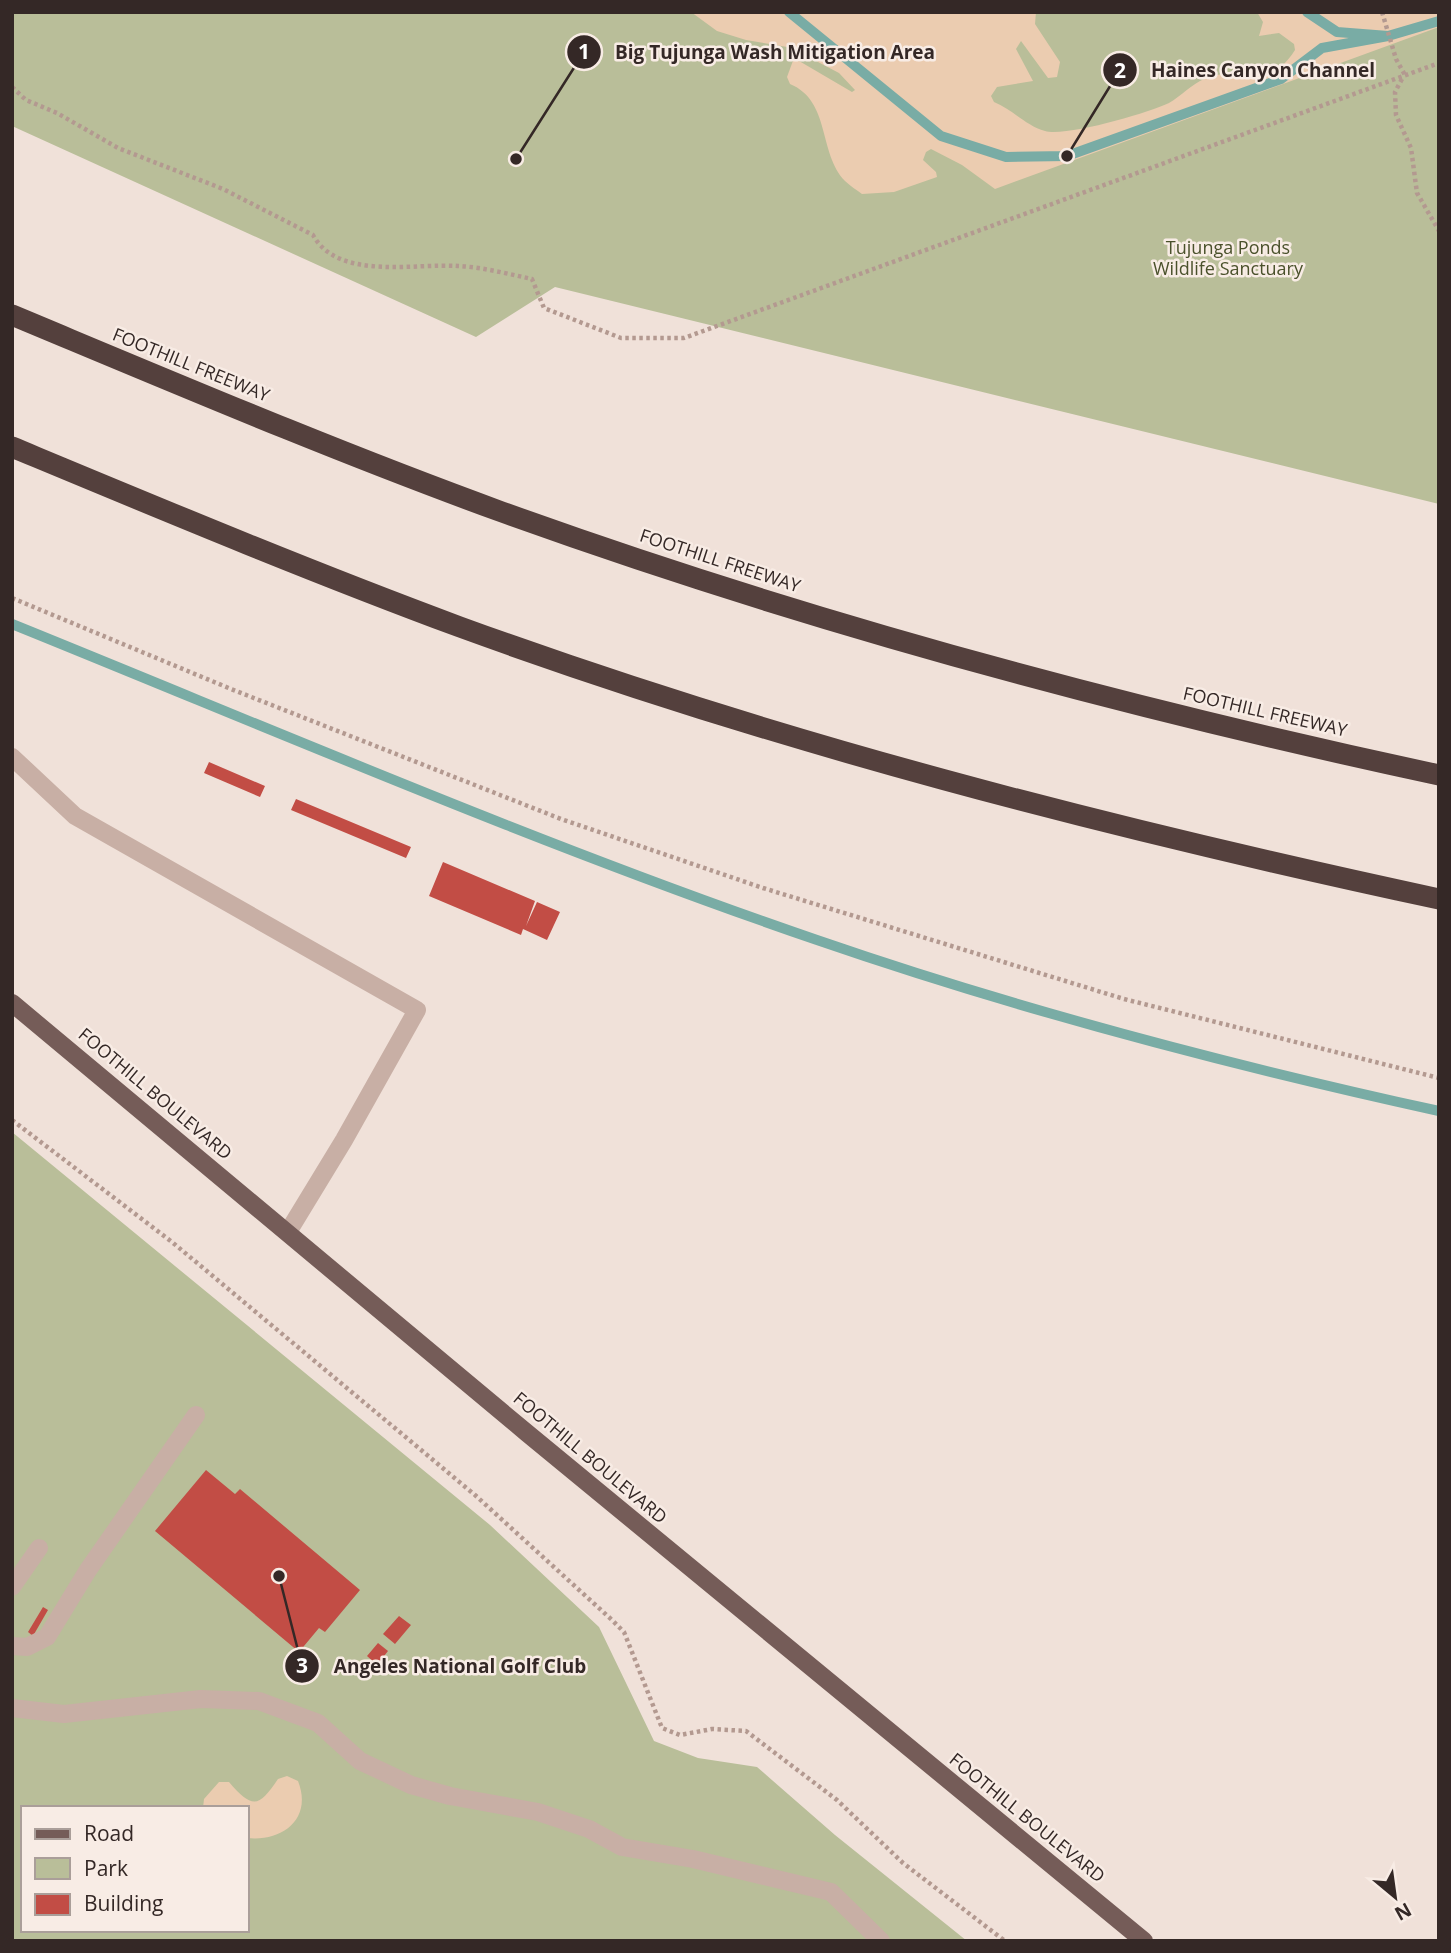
<svg xmlns="http://www.w3.org/2000/svg" width="1451" height="1953" viewBox="0 0 1451 1953" font-family="'Open Sans',sans-serif">
  <rect width="100%" height="100%" fill="#f0e1d9"/>
  <!-- green -->
  <path fill="#b9be99" fill-rule="evenodd" d="M12,12H1439V504L555,287L476,337L12,126Z
    M12,1132L490,1525L599,1627L654,1741L698,1758L757,1767L835,1835L967,1941H12ZM23,1808H247V1930H23Z"/>
  <!-- sand -->
  <path fill="#ebccb0" d="M691,12H1036L1035,24L1060,62L1057,77L1048,78L1021,41L1016,49L1033,81L997,87L991,96L994,102C1012,109 1026,126 1045,131C1066,137 1148,113 1169,103C1181,96 1192,84 1204,79C1240,63 1266,95 1295,50L1294,44L1279,33L1259,36L1263,22L1257,12H1439V27L995,189L962,165L931,149L926,152L923,160L936,172L937,177L894,192L862,194C857,190 850,186 845,181C818,153 831,101 790,84L787,77L794,58L852,92L855,90L839,73L818,62L805,50L746,40L717,31Z
    M287,1776L298,1781C313,1819 282,1842 247,1838V1808H203L204,1799L219,1782H229C253,1810 259,1807 278,1779Z"/>
  <g fill="none" stroke-linecap="round" stroke-linejoin="round">
    <!-- stream -->
    <path stroke="#79aca5" stroke-width="10" d="M789,12L941,136L1006,157L1067,156L1281,79L1322,48L1388,36
      M1307,12L1337,32L1388,36L1439,21
      M12,624C279,732 545,847 817,940C1020,1010 1229,1065 1439,1111"/>
  </g>
  <!-- building -->
  <path fill="#c24d45" d="M209,762L265,786L260,797L204,773Z
    M296,799L411,847L406,858L291,810Z
    M443,862L535,901L526,926L537,902L560,912L547,940L523,929L521,935L429,896Z
    M206,1470L235,1494L240,1489L360,1590L325,1632L319,1628L299,1652L155,1531Z
    M43,1607L48,1610L33,1636L28,1632Z
    M399,1616L411,1625L395,1644L383,1634Z
    M378,1643L388,1651L377,1665L367,1656Z"/>
  <g fill="none" stroke-linecap="round" stroke-linejoin="round">
    <!-- path -->
    <path stroke="#b39990" stroke-width="4.5" stroke-dasharray="3.5 3.5" stroke-linecap="butt" d="M1382,12L1396,59L1406,77
      M1402,79L1395,92L1396,115L1411,148L1417,193L1439,231
      M12,87L26,100L57,113L118,148L223,189L313,235C338,281 415,263 458,266C482,267 508,274 532,279L544,308L621,338H684L1439,63
      M12,598L231,689L561,819L763,888L1124,999L1439,1078
      M12,1120L172,1242L475,1495L612,1620L624,1632L662,1728L680,1735L712,1729L746,1731L837,1800L903,1863L1005,1941"/>
    <!-- lane -->
    <path stroke="#c8afa5" stroke-width="18" d="M12,757L75,816L417,1010L344,1140L288,1232
      M12,1587L39,1548
      M12,1646L27,1647L47,1637L88,1570L196,1415
      M12,1708L64,1714L201,1699L259,1701L318,1723L360,1761L411,1785L450,1796L538,1812L589,1829L622,1847L693,1859L831,1892L881,1941"/>
    <!-- primary -->
    <path stroke="#755c58" stroke-width="18" d="M12,1003L527,1433L1144,1941"/>
    <!-- highway -->
    <path stroke="#54403d" stroke-width="21" d="M12,315C175,383 337,452 502,512C807,622 1122,707 1439,775
      M12,447C161,509 309,571 460,627C778,743 1108,828 1439,899"/>
  </g>
  <g text-anchor="middle" stroke-width="5" stroke-linejoin="round" paint-order="stroke">
    <!-- park labels -->
    <g font-size="18" fill="#4a512b" stroke="#f8ece5">
      <text x="1228" y="254">Tujunga Ponds<tspan x="1228" dy="21">Wildlife Sanctuary</tspan></text>
    </g>
    <!-- street labels -->
    <g font-size="18" fill="#342826" stroke="#f8ece5">
      <text transform="translate(191 365) rotate(22)" y="6">FOOTHILL FREEWAY</text>
      <text transform="translate(720 561) rotate(18)" y="6">FOOTHILL FREEWAY</text>
      <text transform="translate(1265 712) rotate(13)" y="6">FOOTHILL FREEWAY</text>
      <text transform="translate(155 1094) rotate(40)" y="6">FOOTHILL BOULEVARD</text>
      <text transform="translate(590 1458) rotate(40)" y="6">FOOTHILL BOULEVARD</text>
      <text transform="translate(1027 1818) rotate(39)" y="6">FOOTHILL BOULEVARD</text>
    </g>
  </g>
  <!-- callouts -->
  <path fill="none" stroke="#342826" stroke-width="2.5" d="M516 159L584 52M1067 156L1120 70M279 1576L302 1666"/>
  <g fill="#342826" stroke="#f8ece5" stroke-width="2.5">
    <circle cx="516" cy="159" r="7"/>
    <circle cx="1067" cy="156" r="7"/>
    <circle cx="279" cy="1576" r="7"/>
    <circle cx="584" cy="52" r="18"/>
    <circle cx="1120" cy="70" r="18"/>
    <circle cx="302" cy="1666" r="18"/>
  </g>
  <g font-size="21" text-anchor="middle" font-weight="bold" fill="#fff">
    <text x="584" y="59">1</text>
    <text x="1120" y="78">2</text>
    <text x="302" y="1673">3</text>
  </g>
  <g font-size="19" text-anchor="middle" font-weight="bold" fill="#342826" stroke="#f8ece5" stroke-width="5" stroke-linejoin="round" paint-order="stroke">
    <text x="775" y="59">Big Tujunga Wash Mitigation Area</text>
    <text x="1263" y="77">Haines Canyon Channel</text>
    <text x="460" y="1673">Angeles National Golf Club</text>
  </g>
  <!-- border -->
  <rect width="1451" height="1953" fill="none" stroke="#342826" stroke-width="28"/>
  <!-- legend -->
  <rect x="21" y="1806" width="228" height="126" fill="#f8ece5" stroke="#aa9e99" stroke-width="2"/>
  <rect x="35" y="1829" width="35" height="10" fill="#755c58" stroke="#aa9e99" stroke-width="2"/>
  <text x="84" y="1841" font-size="21" fill="#342826">Road</text>
  <rect x="35" y="1858" width="35" height="21" fill="#b9be99" stroke="#aa9e99" stroke-width="2"/>
  <text x="84" y="1876" font-size="21" fill="#342826">Park</text>
  <rect x="35" y="1894" width="35" height="21" fill="#c24d45" stroke="#aa9e99" stroke-width="2"/>
  <text x="84" y="1911" font-size="21" fill="#342826">Building</text>
  <!-- north arrow -->
  <g transform="translate(1395 1897) rotate(151)" stroke="#f8ece5" stroke-width="5" paint-order="stroke">
  <path d="M0-5L12 26L0 18L-12 26Z" fill="#342826"/>
  <text y="-10" font-size="19" font-weight="bold" text-anchor="middle" fill="#342826">N</text>
  </g>
</svg>
